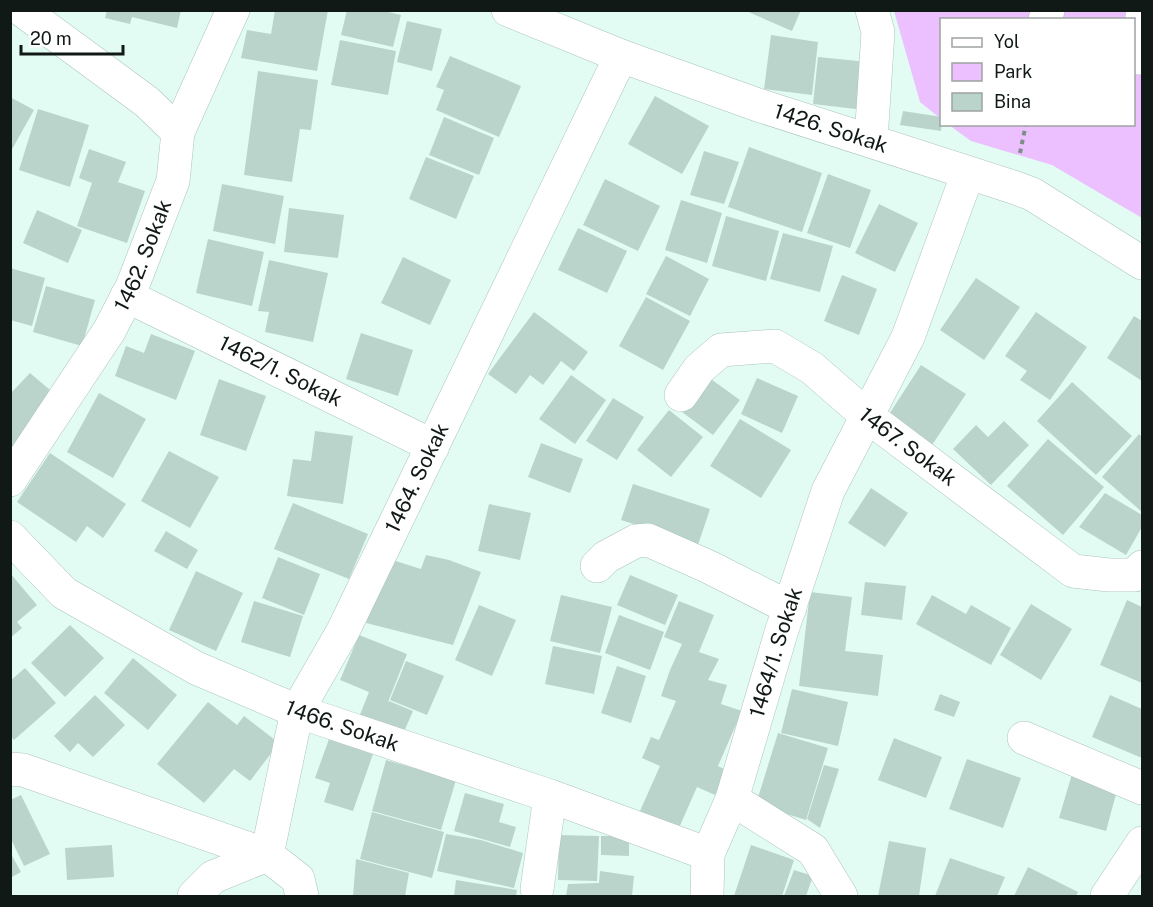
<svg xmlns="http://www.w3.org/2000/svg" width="1153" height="907" viewBox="0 0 1153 907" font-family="'Public Sans',sans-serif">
  <rect width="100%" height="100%" fill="#e3fcf3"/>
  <!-- green -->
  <path fill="#ecbffe" d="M894,11H1142V218L1052,165L971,141L949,125L1134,124V20H942L941,119L920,102Z"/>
  <!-- building -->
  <path fill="#bbd4cb" d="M107,10H181L177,28L132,17L130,24L105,18Z
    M275,10H328L317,71L241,58L247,30L271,34Z
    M347,10H380L401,15L393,47L341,35Z
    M744,10H801L792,31Z
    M407,21L442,29L432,71L397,62Z
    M771,35L818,42L812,95L764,89Z
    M340,40L396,51L388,95L331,85Z
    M450,56L521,86L499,137L436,110L444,90L436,87Z
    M818,57L868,62L864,110L813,104Z
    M258,71L318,80L311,130L300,129L292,182L244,175Z
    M655,96L709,126L682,174L628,144Z
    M10,97L34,110L10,153Z
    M38,109L89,125L70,187L19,170Z
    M903,111L942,117L941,131L900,125Z
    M444,117L494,138L479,175L429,155Z
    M749,147L822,173L802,232L728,207Z
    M89,149L126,162L118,182L145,191L127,243L77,226L92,183L79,178Z
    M704,151L739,162L724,204L690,195Z
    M426,157L474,176L456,219L409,199Z
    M828,174L871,190L850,248L807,233Z
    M605,179L660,206L638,251L583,225Z
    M222,184L284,196L275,244L213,231Z
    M681,200L722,213L707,263L665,250Z
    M879,204L918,223L895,272L855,253Z
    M289,208L344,215L338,258L284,252Z
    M37,210L82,230L68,263L23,243Z
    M726,216L779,231L766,281L712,266Z
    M578,228L627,251L607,293L558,270Z
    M783,233L833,246L820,292L770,279Z
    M208,239L264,252L252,306L196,293Z
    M666,256L709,279L690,316L646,294Z
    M403,257L451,280L430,325L381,303Z
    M269,260L328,273L313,342L265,332L269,312L258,311Z
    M10,268L45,278L32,326L10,320Z
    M842,275L877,289L859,335L824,321Z
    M976,278L1020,307L984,360L940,330Z
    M46,286L95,300L82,346L33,332Z
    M646,297L690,321L663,370L619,346Z
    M534,312L588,352L574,371L561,361L543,385L530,375L516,394L488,374Z
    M1036,312L1087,347L1050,400L1020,380L1027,371L1005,356Z
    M1134,316L1142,321V381L1107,358Z
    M361,333L413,350L398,396L346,379Z
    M151,334L195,351L176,400L115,376L126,346L144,353Z
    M921,365L966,394L928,451L884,422Z
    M30,373L57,396L10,449V394Z
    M571,375L606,400L575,444L539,419Z
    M708,377L740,400L713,435L682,412Z
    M757,378L798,396L782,433L741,414Z
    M219,379L266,396L246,451L200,435Z
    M1072,382L1132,436L1096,475L1037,421Z
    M99,393L146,419L113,478L67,452Z
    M613,398L644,417L617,460L586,441Z
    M669,410L703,437L671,477L637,450Z
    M740,419L791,450L761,498L710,466Z
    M1004,421L1029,445L991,485L953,449L976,425L988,437Z
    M315,431L353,436L343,504L287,496L293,459L311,461Z
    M1139,434L1142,437V512L1102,477Z
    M1048,439L1104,487L1063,535L1007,486Z
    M541,443L583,459L570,493L528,477Z
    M169,451L219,477L190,528L141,501Z
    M50,453L126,504L103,538L87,526L76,542L17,502Z
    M633,484L710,509L698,545L621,520Z
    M871,488L908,513L885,547L848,523Z
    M1105,493L1142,515V527L1126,555L1079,527Z
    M293,503L368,534L349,579L274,549Z
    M489,504L531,513L520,560L478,551Z
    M166,531L198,550L187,569L154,551Z
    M426,555L449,560L481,572L453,645L366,623L386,558L421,569Z
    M278,557L320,574L304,615L262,598Z
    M196,571L243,593L216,651L169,630Z
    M10,573L37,605L17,622L22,628L10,638Z
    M630,575L678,595L665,625L617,605Z
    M865,582L906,586L902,620L861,615Z
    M810,592L852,597L845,651L883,655L878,696L799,686Z
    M561,595L612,607L600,653L550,641Z
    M932,595L966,614L971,605L1011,628L991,665L916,624Z
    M1127,600L1142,607V683L1100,665Z
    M254,601L303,616L290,657L241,642Z
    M679,601L714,615L699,652L719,659L708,680L727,685L721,704L742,711L718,766L726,770L715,795L697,787L679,828L640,811L660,766L642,758L651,737L659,740L676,701L661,696L670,670L682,644L664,637Z
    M1031,604L1072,629L1041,680L1000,655Z
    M479,605L516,620L492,676L455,660Z
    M619,615L664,632L650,670L605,653Z
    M70,625L104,658L65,697L31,663Z
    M359,635L407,654L388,702L389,701L413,711L403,734L359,717L369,692L340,680Z
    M553,646L602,656L594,694L545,684Z
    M133,658L177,695L148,730L104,693Z
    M406,661L444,676L427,715L390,700Z
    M617,666L646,676L631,723L601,713Z
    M25,668L56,703L14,740L10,735V681Z
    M792,689L848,702L838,746L781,733Z
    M940,694L960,702L954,717L934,710Z
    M95,695L125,725L93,757L78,743L70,752L54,736Z
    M1110,695L1142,709V758L1092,737Z
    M208,702L237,725L244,716L279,743L250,781L234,769L204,803L157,764Z
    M778,733L828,748L806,820L756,804Z
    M894,738L942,757L926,798L878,780Z
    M329,739L373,754L353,811L324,802L330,783L315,778Z
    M967,759L1021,778L1003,828L949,809Z
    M386,760L456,780L441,830L372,811Z
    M824,765L839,769L820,828L807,819Z
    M1072,774L1118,787L1106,831L1059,818Z
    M465,793L504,804L499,822L516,827L510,847L454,831Z
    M21,795L50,854L24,866L10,837V800Z
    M372,812L444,832L432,878L360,859Z
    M446,834L481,840L523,853L514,888L437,871Z
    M559,835L599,836L597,881L558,880Z
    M601,836H629V856L601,855Z
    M889,841L926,848L919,896H878Z
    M112,845L114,877L67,880L65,848Z
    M751,845L794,860L782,896H734Z
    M10,852L21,872L10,878Z
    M950,858L1005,877L997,896H935Z
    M356,859L409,873L405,896H353Z
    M1028,867L1078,892L1076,896H1014Z
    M794,870L813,876L806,896H784Z
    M600,871L634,876L632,896H566L568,884L599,883Z
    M456,880L517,890L516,896H454Z"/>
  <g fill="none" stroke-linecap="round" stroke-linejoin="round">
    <defs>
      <g id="street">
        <path d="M22,10L147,102L178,132"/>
        <path d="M1045,20L1048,10"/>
        <path d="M1139,58L1142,17"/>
        <path d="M871,140L878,32L872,10"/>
        <path id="s1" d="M127,296L433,446"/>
        <path id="s2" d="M681,395L699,369L721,350L775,346L812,368L867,416L1073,571L1109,575H1135L1142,567"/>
        <path id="s3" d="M10,480L109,331L132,287L173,181L178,132L233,10"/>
        <path id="s4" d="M10,537L64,593L196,668L297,711L550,796L708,854"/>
        <path d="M597,566L606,557L636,541L648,540L709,567L790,608"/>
        <path d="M1024,738L1142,788"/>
        <path d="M10,769L23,770L267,855"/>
        <path d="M732,799L813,850L841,896"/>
        <path d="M537,889L550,796"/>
        <path d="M194,896L213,877L267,855"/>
        <path id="s5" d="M302,896L298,879L267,855L297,711L343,631L621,56"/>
        <path id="s6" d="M707,896L708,854L732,799L781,633L828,491L908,337L968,173"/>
      </g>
      <g id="secondary">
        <path id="s7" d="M508,10L621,56L758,105L1013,187L1032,194L1142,263"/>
        <path d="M1107,896L1142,843"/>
      </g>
    </defs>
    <!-- street casing -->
    <use href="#street" stroke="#abc4bb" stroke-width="34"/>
    <!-- secondary casing -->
    <use href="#secondary" stroke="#abc4bb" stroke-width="34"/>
    <!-- path -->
    <path stroke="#7d8e88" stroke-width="4" stroke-dasharray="4.5 4.5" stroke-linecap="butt" d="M1020,153L1026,124"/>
    <!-- street -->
    <use href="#street" stroke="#fff" stroke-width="33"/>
    <!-- secondary -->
    <use href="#secondary" stroke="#fff" stroke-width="33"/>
  </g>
  <g text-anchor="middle" stroke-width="4.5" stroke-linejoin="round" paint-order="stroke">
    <!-- street labels -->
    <g font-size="21" fill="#101916" stroke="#fff">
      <text dy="7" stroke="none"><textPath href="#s7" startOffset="344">1426. Sokak</textPath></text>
      <text dy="7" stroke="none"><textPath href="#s3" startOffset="262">1462. Sokak</textPath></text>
      <text dy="7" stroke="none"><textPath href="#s1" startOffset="171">1462/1. Sokak</textPath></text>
      <text dy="7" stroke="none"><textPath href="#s2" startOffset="282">1467. Sokak</textPath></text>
      <text dy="7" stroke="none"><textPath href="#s5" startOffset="466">1464. Sokak</textPath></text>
      <text dy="7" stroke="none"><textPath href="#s6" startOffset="255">1464/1. Sokak</textPath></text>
      <text dy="7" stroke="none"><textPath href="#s4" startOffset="387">1466. Sokak</textPath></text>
    </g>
  </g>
  <!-- border -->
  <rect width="1153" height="907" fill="none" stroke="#101916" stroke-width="24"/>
  <!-- legend -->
  <rect x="940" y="18" width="195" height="108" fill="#ffffff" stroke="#9fa3a2" stroke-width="1.5"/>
  <rect x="952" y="38" width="30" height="9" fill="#ffffff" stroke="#9fa3a2" stroke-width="1.5"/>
  <text x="994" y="48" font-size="18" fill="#101916">Yol</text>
  <rect x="952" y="63" width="30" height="18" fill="#ecbffe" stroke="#9fa3a2" stroke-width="1.5"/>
  <text x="994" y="78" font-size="18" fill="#101916">Park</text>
  <rect x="952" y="93" width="30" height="18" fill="#bbd4cb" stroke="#9fa3a2" stroke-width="1.5"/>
  <text x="994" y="108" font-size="18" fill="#101916">Bina</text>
  <!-- scale -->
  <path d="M21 45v9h102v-9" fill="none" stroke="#101916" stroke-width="3"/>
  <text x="30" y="45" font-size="18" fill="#101916" stroke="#ffffff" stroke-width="4.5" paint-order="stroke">20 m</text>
</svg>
